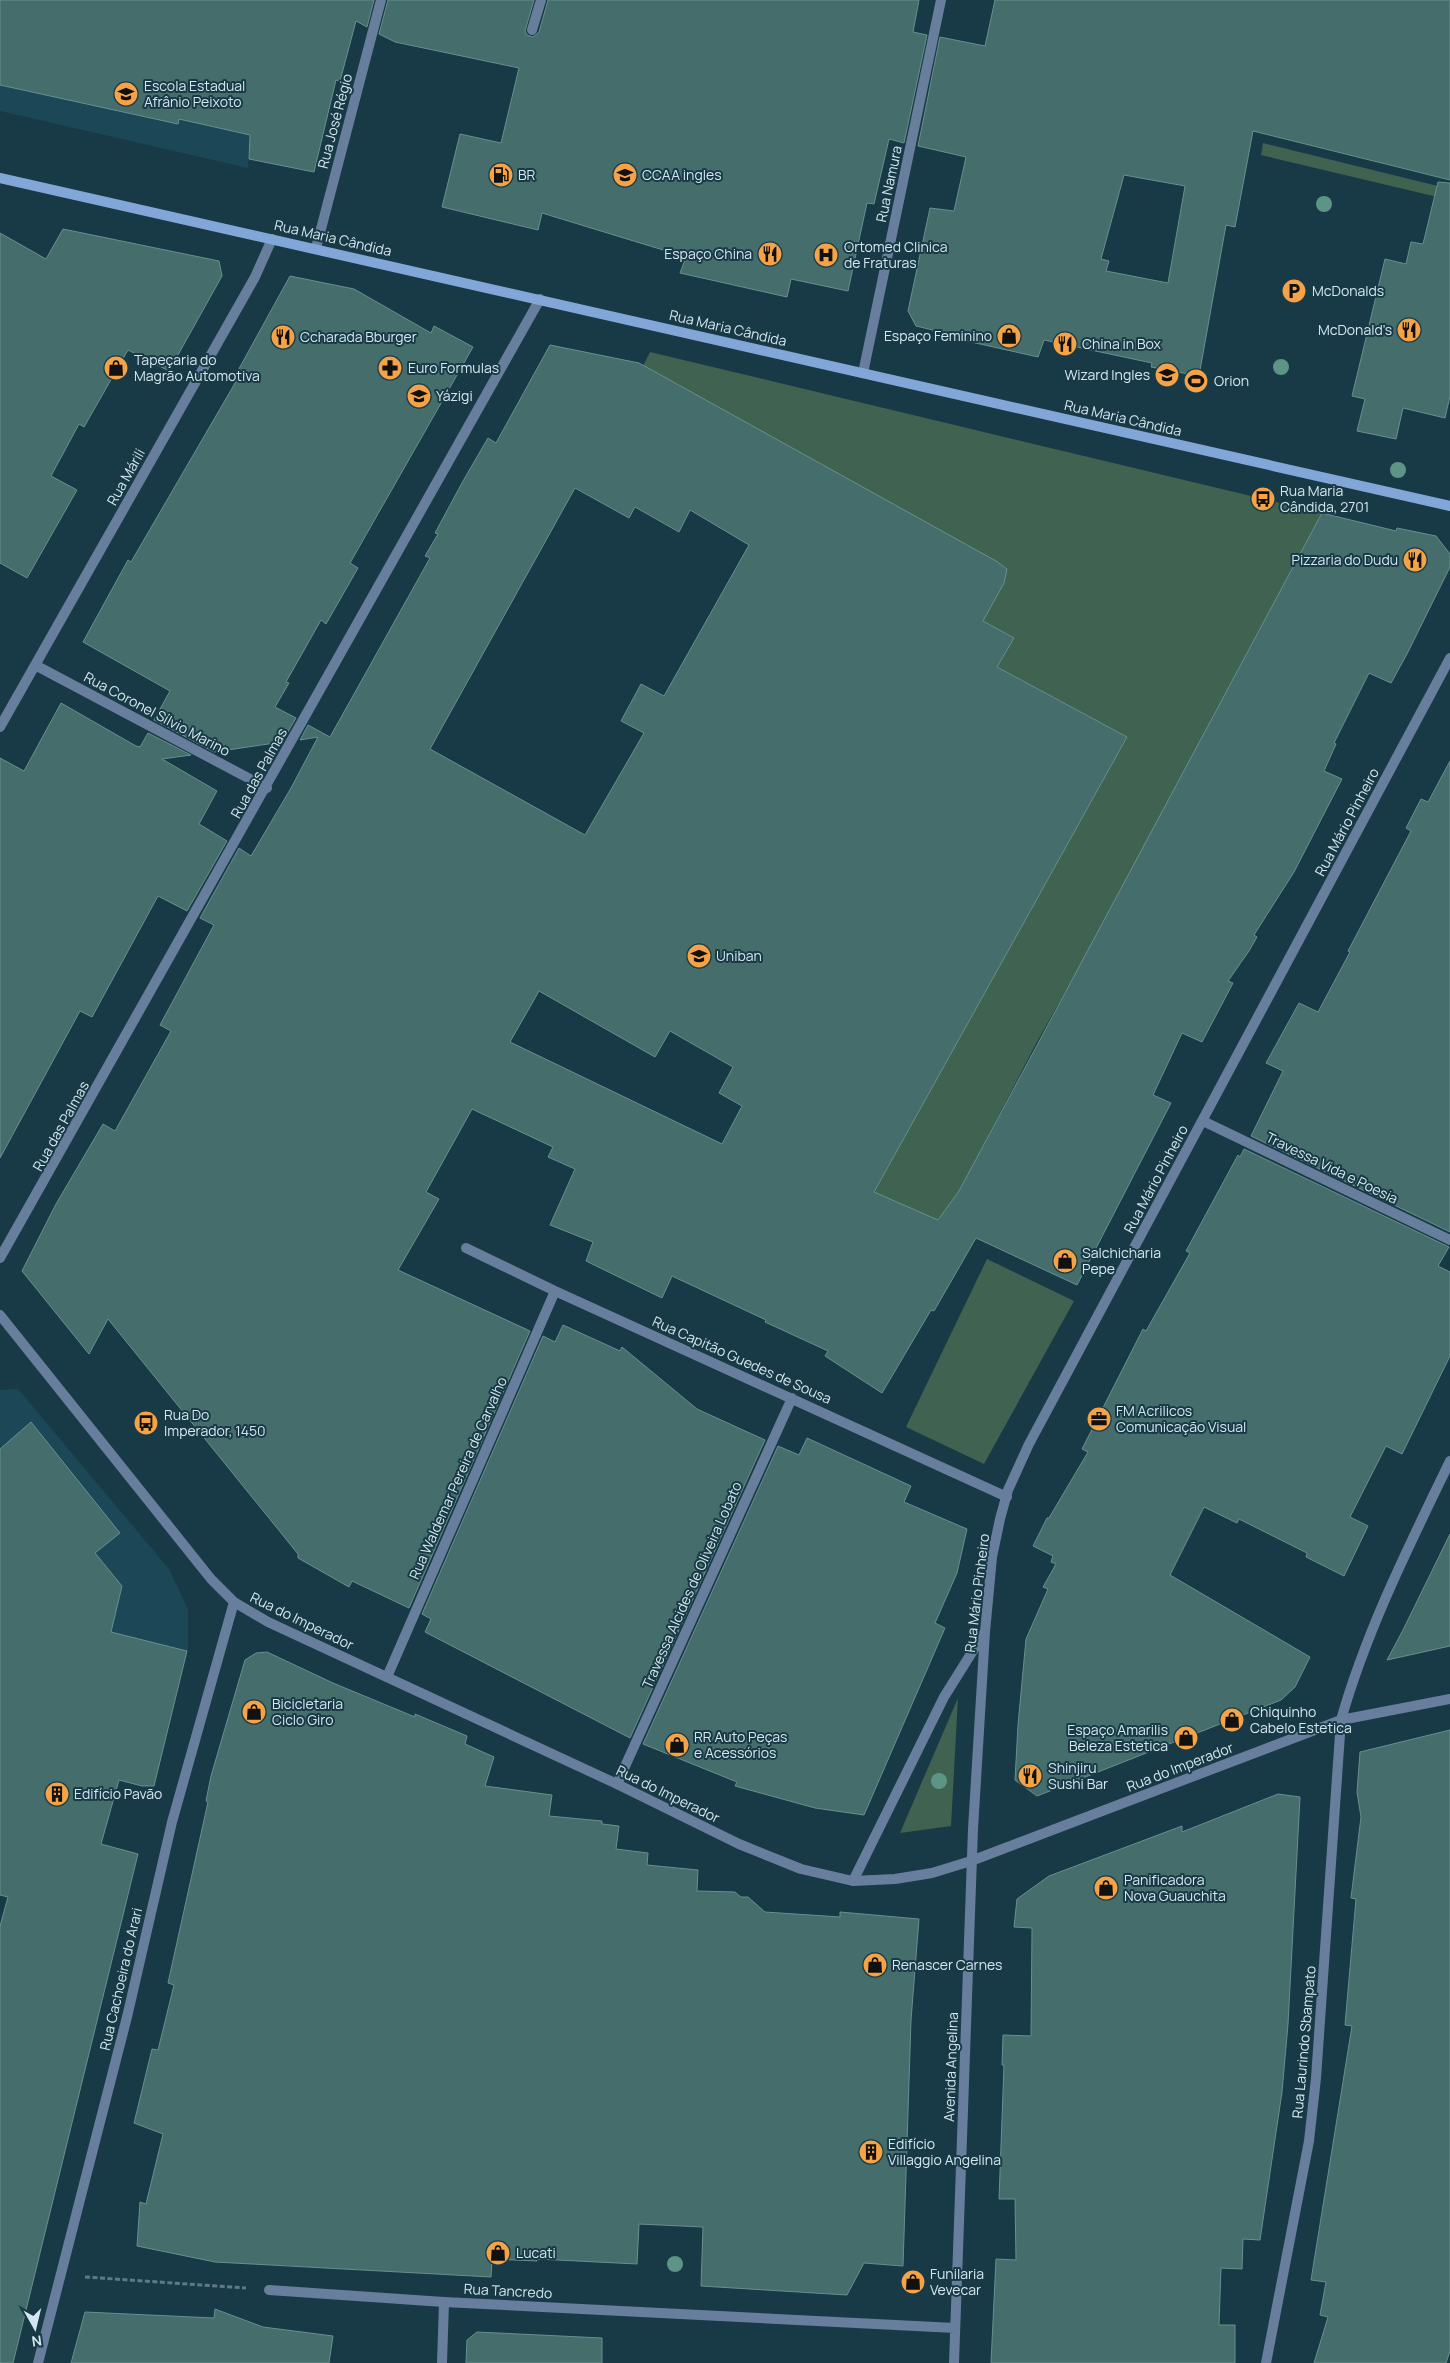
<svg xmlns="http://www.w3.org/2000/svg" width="1450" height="2363" viewBox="0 0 1450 2363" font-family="Manrope,sans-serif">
  <rect width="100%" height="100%" fill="#183a46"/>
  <!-- built -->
  <path fill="#1b4756" d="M0,0L250,130L248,168L0,111Z
    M18,1389L169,1569L188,1609V1651L0,1605V1390Z"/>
  <!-- green -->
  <path fill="#406250" d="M1263,143L1450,189V200L1261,155Z
    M650,352L1322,513L1087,953L1038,1040L950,1209L933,1223L874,1192L1127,737L997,667L1014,638L983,621L643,366Z
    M987,1259L1074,1301L984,1464L906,1427Z
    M958,1698L951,1826L900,1833Z"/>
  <!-- building -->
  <path fill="#456d6b" stroke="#67908e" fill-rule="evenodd" d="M0,0H374L367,27L356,21L340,81L336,80L314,172L249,159L250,135L179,119L178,124L0,85Z
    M388,0H534L525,31L527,35L533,37L539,32L548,0H919L913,32L927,35L904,143L889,139L874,204L867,203L848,291L791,279L787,297L680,273L686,257L542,213L538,230L442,207L460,134L501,143L519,68L395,42L379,34Z
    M995,0H1450V180L1253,131L1235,227L1226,225L1199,376L1151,367L1152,363L1044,340L1038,357L940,335L941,332L916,326L908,311L930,208L954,211L966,157L918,146L940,37L985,46ZM1124,175L1185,186L1168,283L1106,271L1109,261L1101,259Z
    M1438,182L1450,183V396L1445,418L1403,408L1396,439L1357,431L1365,399L1352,396L1385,259L1406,264L1411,242L1423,244Z
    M63,229L219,261L222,276L169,371L128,350L84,427L79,424L51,476L77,490L27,578L0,563V233L46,259Z
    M290,276L354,289L431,333L434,326L473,347L350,563L358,568L326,624L321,620L286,682L289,683L275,707L296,718L282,742L214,752L154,720L170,691L83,642L128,560L131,562L238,378L235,376Z
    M550,345L639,363L996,561L1007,569L1004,583L983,621L1014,638L997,667L1127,737L874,1192L938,1220L959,1191L1322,513L1396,531L1397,528L1436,536L1450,554V567L1407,654L1391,683L1369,673L1334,743L1336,744L1324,771L1342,779L1294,872L1254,935L1257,937L1249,951L1228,981L1233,983L1202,1042L1182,1033L1153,1095L1171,1103L1077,1285L976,1238L934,1311L931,1310L882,1393L825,1356L828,1351L765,1322L766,1320L672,1276L662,1298L586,1261L593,1242L550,1225L575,1169L548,1157L553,1147L472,1109L426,1192L439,1199L398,1270L530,1331L409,1608L352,1581L349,1587L298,1558V1554L108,1319L89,1354L22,1271L56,1204L103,1124L115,1131L171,1031L160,1025L214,925L200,918L239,848L251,856L291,788L318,737L300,740L308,725L330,737L430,558L425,556L438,534L435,533L463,481L488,438L496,443ZM575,488L629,518L635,507L679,532L690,510L749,545L664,696L641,684L621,721L644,733L585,835L430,749ZM539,991L655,1057L670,1031L733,1067L719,1093L742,1106L722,1144L510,1042Z
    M61,703L136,746L140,747L148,733L191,755L162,759L217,791L199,824L227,841L187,911L158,896L92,1017L80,1011L0,1158V758L24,771Z
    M1450,761V1232L1251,1136L1283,1071L1266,1063L1299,1003L1318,1012L1350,952L1348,951L1411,831L1406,828L1421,799L1428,802Z
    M1244,1149L1449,1247L1438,1266L1450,1272V1356L1402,1454L1386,1446L1350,1517L1368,1526L1344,1576L1306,1557L1307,1553L1239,1519L1237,1523L1204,1507L1170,1575L1310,1657L1295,1687L1281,1700L1037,1796L1015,1780L1018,1725L1026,1639L1048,1589L1043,1587L1056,1564L1051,1562L1053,1556L1033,1546L1047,1518H1049L1088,1452L1082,1449L1143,1329L1146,1331L1190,1253L1186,1251L1238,1155L1240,1157Z
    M563,1325L620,1351L622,1347L697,1409L765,1440L630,1738L425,1632L431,1619L422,1614L543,1336L555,1342Z
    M31,1422L120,1533L95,1553L122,1586L111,1632L187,1651L154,1786H142L119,1780L101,1844L138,1854L13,2363H0V1926L8,1897L0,1895V1449Z
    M807,1438L911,1486L904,1502L967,1529L957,1573L935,1623L945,1628L864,1815L815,1808L735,1786L737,1782L643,1744L778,1446L799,1455Z
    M1450,1534V1646L1387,1660L1403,1630Z
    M267,1652L333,1683L415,1717V1714L467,1736L465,1744L494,1757L485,1786L552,1795L549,1816L602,1821V1824L619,1826L616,1849L648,1853L647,1865L698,1870L697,1891L735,1892L741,1897H748L765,1912L840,1917V1912L919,1919L911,2020L903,2266L864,2263L847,2295L701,2286L703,2227L639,2224L637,2264L537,2259V2261L492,2259L491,2277L215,2262L137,2246L140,2202L146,2204L163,2134L134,2123L152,2049L158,2050L174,1985L168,1983L208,1802L206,1801L211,1776L245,1660L256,1653Z
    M1450,1730V2351L1446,2363H1314L1328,2317L1320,2315L1326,2282L1311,2280L1352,2026L1345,2025L1356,1899L1351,1898L1361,1817L1357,1792L1360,1752Z
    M1278,1794L1300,1797L1288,2024L1282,2092L1260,2240L1243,2239L1242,2269L1221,2268L1219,2325H1235V2363H991L996,2259L1016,2260L1015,2199H999L1004,2065H1002L1003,2035L1031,2036L1032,1928L1014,1927L1017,1899L1049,1876L1182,1826V1832Z
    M215,2309L263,2327L333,2336L329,2363H71L85,2312L214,2318Z
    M477,2332L602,2338V2363H466L467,2340Z"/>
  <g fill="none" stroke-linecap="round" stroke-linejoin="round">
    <!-- path -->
    <path stroke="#5e7a85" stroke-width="3" stroke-dasharray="5 2.5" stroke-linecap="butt" d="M85,2277L246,2288"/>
    <!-- service -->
    <path stroke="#677e9d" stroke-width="10" d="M532,30L541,0"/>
    <!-- minor -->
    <path stroke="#677e9d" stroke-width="10" d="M316,248L381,0
      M863,373L941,0
      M35,665L267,788
      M0,727L255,277L272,239
      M1203,1121L1450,1240
      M466,1248L555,1291L1007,1497
      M0,1258L540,299
      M387,1677L555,1291
      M617,1784L792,1398
      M269,2290L444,2302
      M1266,2363L1309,2141L1316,2078L1341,1720C1367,1629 1409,1546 1450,1461"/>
    <!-- tertiary -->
    <path stroke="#677e9d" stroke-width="10" d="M0,1315L211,1579L234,1602L268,1622L617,1784L739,1844L801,1869L853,1881L895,1879L932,1873L971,1861L1341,1720L1450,1699
      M853,1881L944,1697L984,1633
      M38,2363L127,2017L172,1822L234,1602
      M442,2363L444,2302L955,2328
      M954,2363L973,1829L985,1632L992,1557L1000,1519L1008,1490L1029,1444L1450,658"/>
    <!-- secondary -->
    <path stroke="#82a6d8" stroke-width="10" d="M0,178L1450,506"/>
  </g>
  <!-- trees -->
  <g fill="#5c9585">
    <circle cx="1324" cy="204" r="8"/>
    <circle cx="1281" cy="367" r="8"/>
    <circle cx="1398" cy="470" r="8"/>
    <circle cx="939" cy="1781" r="8"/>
    <circle cx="675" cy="2264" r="8"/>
  </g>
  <!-- icons -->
  <defs>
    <symbol id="school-disc" viewBox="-11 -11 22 22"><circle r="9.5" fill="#f5a346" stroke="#183a46"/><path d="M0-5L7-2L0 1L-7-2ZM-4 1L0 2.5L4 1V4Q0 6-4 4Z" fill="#111"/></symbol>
    <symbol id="fuel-disc" viewBox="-11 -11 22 22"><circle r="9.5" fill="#f5a346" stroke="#183a46"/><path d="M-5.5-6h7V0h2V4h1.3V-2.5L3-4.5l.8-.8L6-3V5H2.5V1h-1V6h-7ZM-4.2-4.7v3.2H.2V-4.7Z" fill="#111"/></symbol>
    <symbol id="restaurant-disc" viewBox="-11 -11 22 22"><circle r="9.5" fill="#f5a346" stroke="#183a46"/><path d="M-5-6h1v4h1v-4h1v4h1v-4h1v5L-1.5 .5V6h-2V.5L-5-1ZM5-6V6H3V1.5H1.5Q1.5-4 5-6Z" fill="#111"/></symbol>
    <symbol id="hospital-disc" viewBox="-11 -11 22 22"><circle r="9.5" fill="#f5a346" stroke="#183a46"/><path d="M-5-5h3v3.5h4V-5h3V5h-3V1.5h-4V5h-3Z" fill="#111"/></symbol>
    <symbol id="parking-disc" viewBox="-11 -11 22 22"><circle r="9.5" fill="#f5a346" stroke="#183a46"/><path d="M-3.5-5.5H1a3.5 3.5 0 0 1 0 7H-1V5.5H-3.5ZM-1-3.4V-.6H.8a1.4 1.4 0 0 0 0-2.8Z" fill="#111"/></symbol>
    <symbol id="shop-disc" viewBox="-11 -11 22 22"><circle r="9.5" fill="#f5a346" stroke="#183a46"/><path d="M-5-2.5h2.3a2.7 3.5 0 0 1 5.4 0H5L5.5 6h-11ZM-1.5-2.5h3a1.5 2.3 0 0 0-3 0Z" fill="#111"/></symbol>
    <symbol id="pharmacy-disc" viewBox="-11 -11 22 22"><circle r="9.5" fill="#f5a346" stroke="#183a46"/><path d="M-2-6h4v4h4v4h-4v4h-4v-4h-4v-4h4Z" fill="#111"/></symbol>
    <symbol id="stadium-disc" viewBox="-11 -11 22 22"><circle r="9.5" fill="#f5a346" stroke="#183a46"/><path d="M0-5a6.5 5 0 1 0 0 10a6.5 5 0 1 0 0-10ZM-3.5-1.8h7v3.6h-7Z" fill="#111"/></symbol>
    <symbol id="bus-disc" viewBox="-11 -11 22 22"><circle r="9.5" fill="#f5a346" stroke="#183a46"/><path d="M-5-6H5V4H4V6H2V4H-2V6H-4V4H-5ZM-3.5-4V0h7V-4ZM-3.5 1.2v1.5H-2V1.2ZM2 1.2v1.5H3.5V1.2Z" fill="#111"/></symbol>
    <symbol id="university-disc" viewBox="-11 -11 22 22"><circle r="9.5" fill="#f5a346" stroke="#183a46"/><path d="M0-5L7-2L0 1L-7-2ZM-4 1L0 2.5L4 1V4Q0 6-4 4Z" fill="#111"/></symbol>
    <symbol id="office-disc" viewBox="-11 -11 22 22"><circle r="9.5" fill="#f5a346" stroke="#183a46"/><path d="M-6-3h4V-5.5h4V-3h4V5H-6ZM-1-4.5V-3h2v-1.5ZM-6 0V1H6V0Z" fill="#111"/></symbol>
    <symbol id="building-disc" viewBox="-11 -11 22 22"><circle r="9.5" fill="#f5a346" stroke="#183a46"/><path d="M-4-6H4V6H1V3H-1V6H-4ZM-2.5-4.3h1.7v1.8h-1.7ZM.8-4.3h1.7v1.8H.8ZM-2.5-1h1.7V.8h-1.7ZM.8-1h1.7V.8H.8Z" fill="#111"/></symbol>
  </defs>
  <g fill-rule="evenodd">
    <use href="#school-disc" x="112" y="80" width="28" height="28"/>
    <use href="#fuel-disc" x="487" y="161" width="28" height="28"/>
    <use href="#school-disc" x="611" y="161" width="28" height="28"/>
    <use href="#restaurant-disc" x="756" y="240" width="28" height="28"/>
    <use href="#hospital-disc" x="812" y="241" width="28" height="28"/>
    <use href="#parking-disc" x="1280" y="277" width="28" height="28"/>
    <use href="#restaurant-disc" x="1395" y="316" width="28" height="28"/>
    <use href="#shop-disc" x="995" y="322" width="28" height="28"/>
    <use href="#restaurant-disc" x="269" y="323" width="28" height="28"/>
    <use href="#restaurant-disc" x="1051" y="330" width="28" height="28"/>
    <use href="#shop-disc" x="102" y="354" width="28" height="28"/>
    <use href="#pharmacy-disc" x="376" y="354" width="28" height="28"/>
    <use href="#school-disc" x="1153" y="361" width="28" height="28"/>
    <use href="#stadium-disc" x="1182" y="367" width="28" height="28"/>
    <use href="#school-disc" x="405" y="382" width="28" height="28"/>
    <use href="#bus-disc" x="1249" y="485" width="28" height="28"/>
    <use href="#restaurant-disc" x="1401" y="546" width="28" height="28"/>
    <use href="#university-disc" x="685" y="942" width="28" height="28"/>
    <use href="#shop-disc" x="1051" y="1247" width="28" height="28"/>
    <use href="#office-disc" x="1085" y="1405" width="28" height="28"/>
    <use href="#bus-disc" x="132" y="1409" width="28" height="28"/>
    <use href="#shop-disc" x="240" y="1698" width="28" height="28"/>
    <use href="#shop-disc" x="1218" y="1706" width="28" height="28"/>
    <use href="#shop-disc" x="1172" y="1724" width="28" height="28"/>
    <use href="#shop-disc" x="663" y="1731" width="28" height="28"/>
    <use href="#restaurant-disc" x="1016" y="1762" width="28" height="28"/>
    <use href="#building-disc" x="43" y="1780" width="28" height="28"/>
    <use href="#shop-disc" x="1092" y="1874" width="28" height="28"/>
    <use href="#shop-disc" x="861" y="1951" width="28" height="28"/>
    <use href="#building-disc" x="857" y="2138" width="28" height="28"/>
    <use href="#shop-disc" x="484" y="2239" width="28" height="28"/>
    <use href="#shop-disc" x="899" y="2268" width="28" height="28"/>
  </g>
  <g text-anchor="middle" stroke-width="4" stroke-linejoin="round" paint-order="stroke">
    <!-- poi labels -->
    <g font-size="14" fill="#d4e7ef" stroke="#183a46" text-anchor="start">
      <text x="144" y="91">Escola Estadual<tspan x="144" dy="16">Afrânio Peixoto</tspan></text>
      <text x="518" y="180">BR</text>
      <text x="642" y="180">CCAA ingles</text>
      <text x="844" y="252">Ortomed Clinica<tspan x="844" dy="16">de Fraturas</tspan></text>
      <text x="752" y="259" text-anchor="end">Espaço China</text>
      <text x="1312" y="296">McDonalds</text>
      <text x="1392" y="335" text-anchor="end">McDonald's</text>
      <text x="992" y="341" text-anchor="end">Espaço Feminino</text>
      <text x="300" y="342">Ccharada Bburger</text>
      <text x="1082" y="349">China in Box</text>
      <text x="134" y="365">Tapeçaria do<tspan x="134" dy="16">Magrão Automotiva</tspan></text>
      <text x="408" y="373">Euro Formulas</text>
      <text x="1150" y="380" text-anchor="end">Wizard Ingles</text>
      <text x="1214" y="386">Orion</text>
      <text x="436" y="401">Yázigi</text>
      <text x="1280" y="496">Rua Maria<tspan x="1280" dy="16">Cândida, 2701</tspan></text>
      <text x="1398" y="565" text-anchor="end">Pizzaria do Dudu</text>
      <text x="716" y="961">Uniban</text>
      <text x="1082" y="1258">Salchicharia<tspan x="1082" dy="16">Pepe</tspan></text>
      <text x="1116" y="1416">FM Acrilicos<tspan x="1116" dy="16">Comunicação Visual</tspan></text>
      <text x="164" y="1420">Rua Do<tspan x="164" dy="16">Imperador, 1450</tspan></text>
      <text x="272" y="1709">Bicicletaria<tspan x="272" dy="16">Ciclo Giro</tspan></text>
      <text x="1250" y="1717">Chiquinho<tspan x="1250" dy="16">Cabelo Estetica</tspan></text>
      <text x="1168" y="1735" text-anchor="end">Espaço Amarilis<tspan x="1168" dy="16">Beleza Estetica</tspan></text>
      <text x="694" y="1742">RR Auto Peças<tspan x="694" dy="16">e Acessórios</tspan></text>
      <text x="1048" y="1773">Shinjiru<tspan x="1048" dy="16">Sushi Bar</tspan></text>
      <text x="74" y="1799">Edifício Pavão</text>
      <text x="1124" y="1885">Panificadora<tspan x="1124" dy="16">Nova Guauchita</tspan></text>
      <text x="892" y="1970">Renascer Carnes</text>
      <text x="888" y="2149">Edifício<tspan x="888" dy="16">Villaggio Angelina</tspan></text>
      <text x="516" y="2258">Lucati</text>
      <text x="930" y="2279">Funilaria<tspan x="930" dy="16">Vevecar</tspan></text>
    </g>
    <!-- street labels -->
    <g font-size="14" fill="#d4e7ef" stroke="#183a46">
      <text transform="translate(335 121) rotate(-75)" y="5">Rua José Régio</text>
      <text transform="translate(889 184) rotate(-78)" y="5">Rua Namura</text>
      <text transform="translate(333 238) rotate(13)" y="5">Rua Maria Cândida</text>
      <text transform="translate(728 328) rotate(13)" y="5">Rua Maria Cândida</text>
      <text transform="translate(1123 418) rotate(13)" y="5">Rua Maria Cândida</text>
      <text transform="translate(126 477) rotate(-61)" y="5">Rua Márili</text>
      <text transform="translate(157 714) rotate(28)" y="5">Rua Coronel Sílvio Marino</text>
      <text transform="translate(259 773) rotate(-61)" y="5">Rua das Palmas</text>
      <text transform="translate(1347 822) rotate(-62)" y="5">Rua Mário Pinheiro</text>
      <text transform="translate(61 1126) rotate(-61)" y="5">Rua das Palmas</text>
      <text transform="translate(1332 1168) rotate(26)" y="5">Travessa Vida e Poesia</text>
      <text transform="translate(1156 1179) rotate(-62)" y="5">Rua Mário Pinheiro</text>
      <text transform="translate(742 1360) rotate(24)" y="5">Rua Capitão Guedes de Sousa</text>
      <text transform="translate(458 1478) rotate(-66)" y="5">Rua Waldemar Pereira de Carvalho</text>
      <text transform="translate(692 1585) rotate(-66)" y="5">Travessa Alcides de Oliveira Lobato</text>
      <text transform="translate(977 1593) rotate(-83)" y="5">Rua Mário Pinheiro</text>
      <text transform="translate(302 1621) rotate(26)" y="5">Rua do Imperador</text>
      <text transform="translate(1180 1767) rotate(-21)" y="5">Rua do Imperador</text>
      <text transform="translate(668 1794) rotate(26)" y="5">Rua do Imperador</text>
      <text transform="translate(121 1979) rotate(-77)" y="5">Rua Cachoeira do Arari</text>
      <text transform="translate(1304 2042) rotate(-85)" y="5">Rua Laurindo Sbampato</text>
      <text transform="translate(951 2067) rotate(-88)" y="5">Avenida Angelina</text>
      <text transform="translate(508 2291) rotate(3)" y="5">Rua Tancredo</text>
    </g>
  </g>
  <!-- north arrow -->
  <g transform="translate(35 2328) rotate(172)" stroke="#183a46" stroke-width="4" paint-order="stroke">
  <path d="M0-4L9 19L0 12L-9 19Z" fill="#d4e7ef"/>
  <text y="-8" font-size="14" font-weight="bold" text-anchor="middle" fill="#d4e7ef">N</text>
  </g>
</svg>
